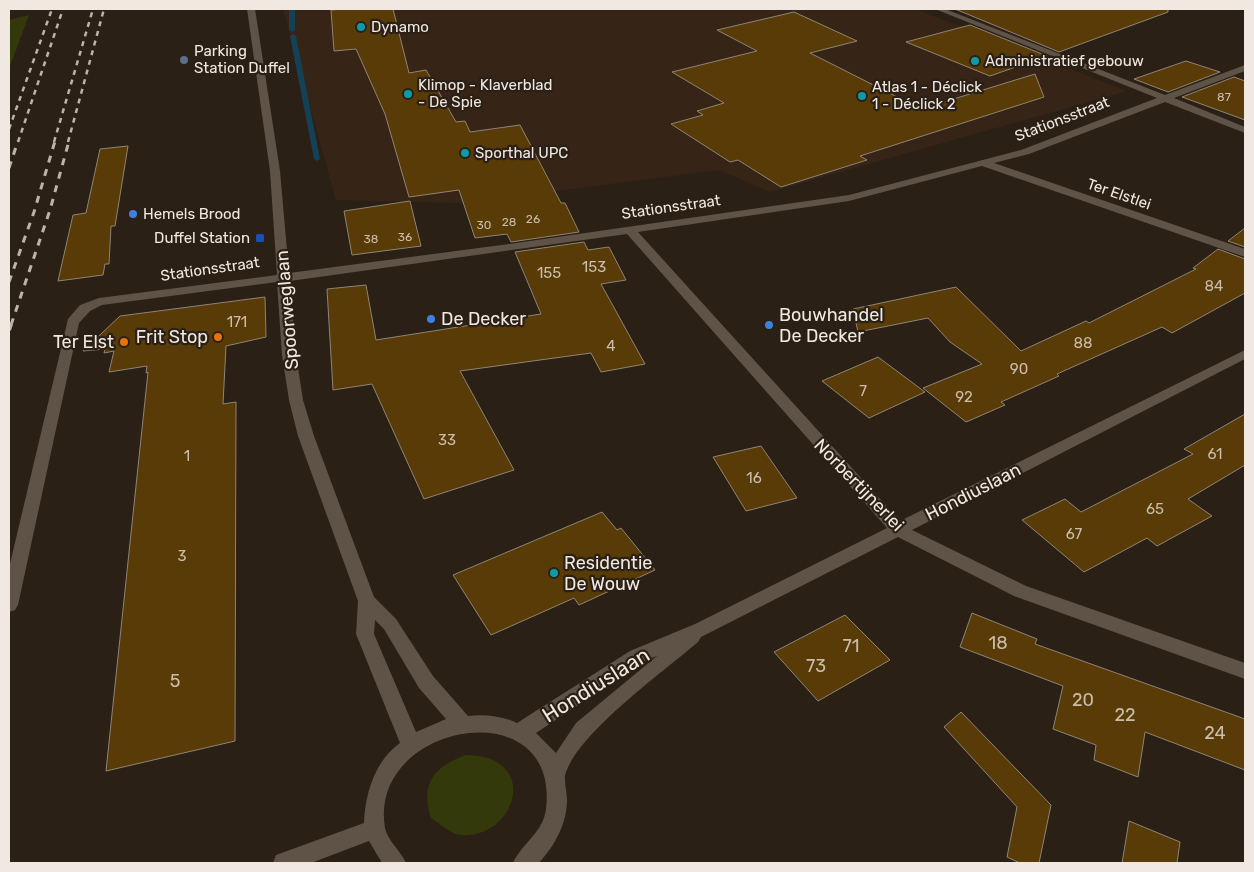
<svg xmlns="http://www.w3.org/2000/svg" width="1254" height="872" viewBox="0 0 1254 872" font-family="Rubik,sans-serif">
  <rect width="100%" height="100%" fill="#2b2016"/>
  <!-- built -->
  <path fill="#362517" d="M283,9H915L1127,91L770,192L719,170L461,203L336,200Z"/>
  <!-- green -->
  <path fill="#33390b" d="M29,15L9,69V20Z
    M466,755C542,756 516,839 461,835C452,835 439,823 431,818C420,784 433,767 466,755Z"/>
  <g fill="none" stroke-linecap="round" stroke-linejoin="round">
    <!-- stream -->
    <path fill="#144156" fill-rule="evenodd" d="M289,9H295V30L292,32L289,30Z
      M293,34L296,36L320,159L317,161L314,159L290,36Z"/>
  </g>
  <!-- building -->
  <path fill="#583b06" stroke="#8f8476" d="M345,9H393L409,73L426,70L456,122L465,121L470,132L520,125L561,203H565L579,232L511,242L507,234L475,238L459,190L409,197L385,114L356,49L334,51L331,10Z
    M955,9H1168V12L1059,52Z
    M794,12L857,41L810,53L921,109L1035,74L1044,97L860,156L867,160L781,187L738,160L730,162L671,124L703,115L697,111L724,103L672,72L757,51L717,30Z
    M970,25L1047,56L990,76L906,42Z
    M1186,61L1220,72L1168,92L1134,79Z
    M1234,77L1245,81V120L1182,97Z
    M128,146L115,226H111L109,264H105L103,275L58,281L73,215L86,213L100,149Z
    M410,201L421,246L352,255L344,211Z
    M1245,228V247L1228,241Z
    M584,242L588,250L609,247L626,280L601,284L645,364L601,372L591,353L460,371L514,470L424,499L372,384L333,390L327,289L366,285L376,340L541,314L515,252Z
    M1218,249L1245,259V293L1172,333L1162,327L1057,374L1059,376L1001,402L1005,405L966,422L923,388L982,364L950,342L928,318L858,332L853,309L956,287L1021,351L1086,321L1089,323L1196,269L1193,268Z
    M265,297L266,337L226,346L223,404L236,402L235,741L106,771L148,372L146,373L147,366L109,372L114,351L104,353L105,349L83,351L120,316Z
    M878,357L925,392L869,418L822,381Z
    M1245,414V465L1188,499L1212,516L1157,546L1147,538L1084,572L1022,520L1065,499L1081,512L1193,454L1184,449Z
    M761,446L797,498L746,511L713,457Z
    M602,512L617,530L621,528L655,570L579,605L574,598L491,635L453,575Z
    M972,613L1037,639L1035,644L1245,719V770L1145,732L1138,777L1094,760L1096,745L1053,729L1063,686L960,647Z
    M845,615L890,660L818,701L774,652Z
    M961,712L1051,805L1039,863H1020L1007,857L1017,807L944,727Z
    M1129,821L1180,842L1177,863H1122Z"/>
  <g fill="none" stroke-linecap="round" stroke-linejoin="round">
    <!-- minor -->
    <path fill="#5f5247" fill-rule="evenodd" d="M247,9H255L280,171L289,273L509,244L849,195L1021,150L1157,98L935,9H945L1165,95L1245,65V71L1174,98L1245,127V133L1165,102L1029,154L994,163L1245,249V257L982,166L849,201L638,232L900,521L1245,350V359L912,530L1026,586L1245,663V679L1014,596L898,537L701,637L698,642C663,672 581,731 566,772C563,779 567,791 567,799C567,824 555,845 539,863H513C522,843 543,833 546,809C560,688 367,723 385,828C387,840 401,851 406,863H382L369,841L311,863H273L276,855L364,823C365,793 375,761 400,743L356,634L358,601L298,436L289,400L282,355L277,282L102,305L90,311L79,323L18,605L15,610L9,612V568L68,319L80,305L99,298L277,275L270,171ZM627,234L887,528L695,624L630,651L517,723C503,716 484,714 468,716L433,676L396,619L374,597L314,436L303,400L296,355L290,281ZM375,620L384,629L419,688L446,719L416,732L374,634ZM657,656L576,723L556,753L536,733L644,661Z"/>
    <!-- rail-far2 -->
    <path stroke="#bdb3ac" stroke-width="2.5" stroke-dasharray="5 5" stroke-linecap="butt" d="M9,129L52,9
      M18,142L63,9
      M54,142L93,9
      M68,142L104,9"/>
    <!-- rail-far1 -->
    <path stroke="#bdb3ac" stroke-width="3" stroke-dasharray="7 7" stroke-linecap="butt" d="M9,168L18,141
      M9,282L34,212L55,141
      M11,325L50,210L69,141"/>
    <!-- rail -->
    <path stroke="#bdb3ac" stroke-width="4" stroke-dasharray="9 9" stroke-linecap="butt" d="M9,330L11,324"/>
  </g>
  <!-- markers -->
  <g fill="#0f9aa8" stroke="#2b2016" stroke-width="2">
    <circle cx="361" cy="27" r="5"/>
    <circle cx="975" cy="61" r="5"/>
    <circle cx="408" cy="94" r="5"/>
    <circle cx="862" cy="96" r="5"/>
    <circle cx="465" cy="153" r="5"/>
    <circle cx="554" cy="573" r="5"/>
  </g>
  <circle fill="#5c6f8a" stroke="#2b2016" stroke-width="2" cx="184" cy="60" r="5"/>
  <g fill="#3f7fe0" stroke="#2b2016" stroke-width="2">
    <circle cx="133" cy="214" r="5"/>
    <circle cx="431" cy="319" r="5"/>
    <circle cx="769" cy="325" r="5"/>
  </g>
  <rect fill="#1a4fb4" stroke="#2b2016" stroke-width="2" x="255" y="233" width="10" height="10" rx="2.5"/>
  <g fill="#e8710a" stroke="#2b2016" stroke-width="2">
    <circle cx="218" cy="337" r="5"/>
    <circle cx="124" cy="342" r="5"/>
  </g>
  <g text-anchor="middle" stroke-width="4.5" stroke-linejoin="round" paint-order="stroke">
    <!-- far-number labels -->
    <g font-size="12" fill="#cbbdab">
      <text x="1224" y="101">87</text>
      <text x="533" y="223">26</text>
      <text x="509" y="226">28</text>
      <text x="484" y="229">30</text>
      <text x="405" y="241">36</text>
      <text x="371" y="243">38</text>
    </g>
    <!-- far-poi labels -->
    <g font-size="15" fill="#f1e8e2" stroke="#2b2016" text-anchor="start">
      <text x="371" y="32">Dynamo</text>
      <text x="194" y="56">Parking<tspan x="194" dy="17">Station Duffel</tspan></text>
      <text x="985" y="66">Administratief gebouw</text>
      <text x="418" y="90">Klimop - Klaverblad<tspan x="418" dy="17">- De Spie</tspan></text>
      <text x="872" y="92">Atlas 1 - Déclick<tspan x="872" dy="17">1 - Déclick 2</tspan></text>
      <text x="475" y="158">Sporthal UPC</text>
      <text x="143" y="219">Hemels Brood</text>
      <text x="250" y="243" text-anchor="end">Duffel Station</text>
    </g>
    <!-- far-street labels -->
    <g font-size="15" fill="#f1e8e2" stroke="#2b2016">
      <text transform="translate(1062 119) rotate(-21)" y="5">Stationsstraat</text>
      <text transform="translate(1119 194) rotate(19)" y="5">Ter Elstlei</text>
      <text transform="translate(671 207) rotate(-8)" y="5">Stationsstraat</text>
      <text transform="translate(210 269) rotate(-8)" y="5">Stationsstraat</text>
    </g>
    <!-- number labels -->
    <g font-size="15" fill="#cbbdab">
      <text x="594" y="272">153</text>
      <text x="549" y="278">155</text>
      <text x="1214" y="291">84</text>
      <text x="237" y="327">171</text>
      <text x="1083" y="348">88</text>
      <text x="611" y="351">4</text>
      <text x="1019" y="374">90</text>
      <text x="863" y="396">7</text>
      <text x="964" y="402">92</text>
      <text x="447" y="445">33</text>
      <text x="1215" y="459">61</text>
      <text x="187" y="461">1</text>
      <text x="754" y="483">16</text>
      <text x="1155" y="514">65</text>
      <text x="1074" y="539">67</text>
      <text x="182" y="561">3</text>
    </g>
    <!-- street labels -->
    <g font-size="18" fill="#f1e8e2" stroke="#2b2016">
      <text transform="translate(287 310) rotate(-95)" y="6">Spoorweglaan</text>
      <text transform="translate(859 485) rotate(46)" y="6">Norbertijnerlei</text>
      <text transform="translate(973 492) rotate(-27)" y="6">Hondiuslaan</text>
    </g>
    <!-- poi labels -->
    <g font-size="18" fill="#f1e8e2" stroke="#2b2016" text-anchor="start">
      <text x="779" y="321">Bouwhandel<tspan x="779" dy="21">De Decker</tspan></text>
      <text x="441" y="325">De Decker</text>
      <text x="208" y="343" text-anchor="end">Frit Stop</text>
      <text x="114" y="348" text-anchor="end">Ter Elst</text>
      <text x="564" y="569">Residentie<tspan x="564" dy="21">De Wouw</tspan></text>
    </g>
    <!-- near-number labels -->
    <g font-size="18" fill="#cbbdab">
      <text x="998" y="649">18</text>
      <text x="851" y="652">71</text>
      <text x="816" y="672">73</text>
      <text x="175" y="687">5</text>
      <text x="1083" y="706">20</text>
      <text x="1125" y="721">22</text>
      <text x="1215" y="739">24</text>
    </g>
    <!-- near-street labels -->
    <g font-size="21" fill="#f1e8e2" stroke="#2b2016">
      <text transform="translate(596 685) rotate(-32)" y="7">Hondiuslaan</text>
    </g>
  </g>
  <!-- border -->
  <rect width="1254" height="872" fill="none" stroke="#f1e8e2" stroke-width="20"/>
</svg>
